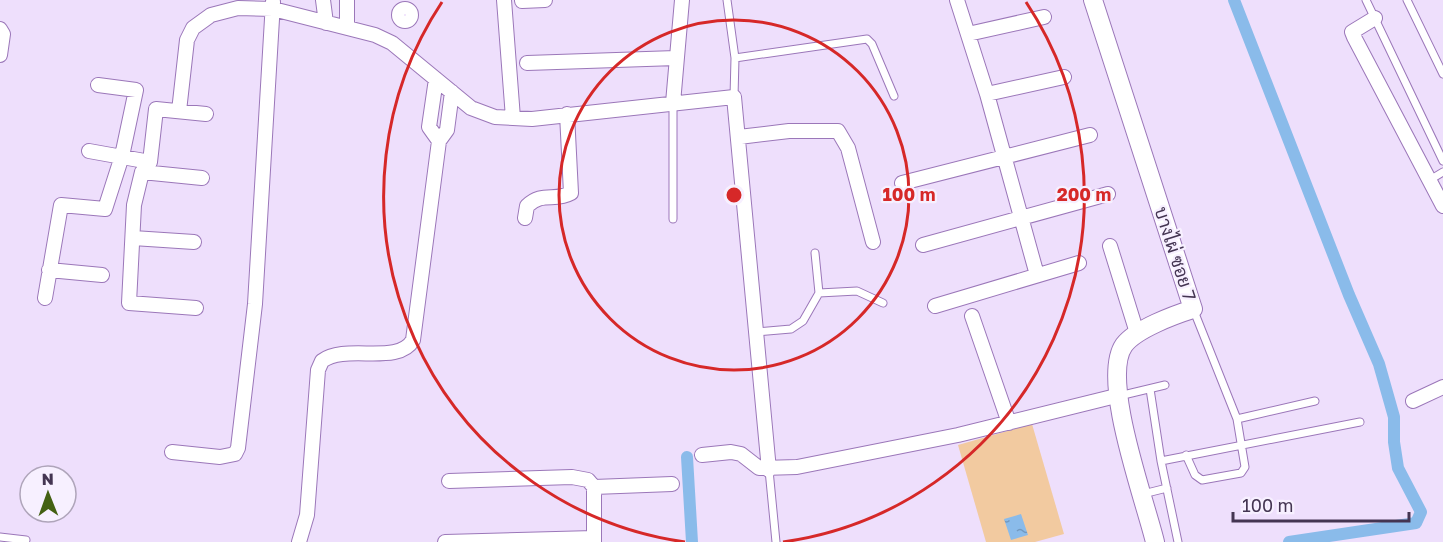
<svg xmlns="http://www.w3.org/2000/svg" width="1443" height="542" viewBox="0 0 1443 542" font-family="'Golos Text',Sarabun,sans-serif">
  <defs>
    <pattern id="water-ripples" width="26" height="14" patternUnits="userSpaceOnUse" patternTransform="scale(1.5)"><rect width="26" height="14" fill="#8abbea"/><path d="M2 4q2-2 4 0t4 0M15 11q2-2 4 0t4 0" fill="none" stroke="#7299c0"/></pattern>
  </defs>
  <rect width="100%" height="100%" fill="#eedffc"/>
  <!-- green -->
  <path fill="#f2caa0" d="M1032,424L1064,534L1035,542H986L958,445Z"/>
  <!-- water -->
  <path fill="url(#water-ripples)" d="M1021,514L1028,535L1011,540L1004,519Z"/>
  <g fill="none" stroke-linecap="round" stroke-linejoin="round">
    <!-- canal -->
    <path stroke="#8abbea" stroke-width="12" d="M1234,0L1349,295L1379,364L1394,417V442L1398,468L1421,512L1416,523L1289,542
      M687,457L692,542"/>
    <defs>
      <path id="service" d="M727,0L735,58L734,97
        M1366,0L1443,161
        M1407,0L1443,74
        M735,58L867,39L872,44L894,96
        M1428,181L1443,172
        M673,219V103
        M819,293L857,291L883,303
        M756,332L791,329L803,321L819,293L815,253
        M1150,389L1161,461L1178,542
        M1119,396L1165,385
        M1237,419L1315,401
        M1186,455L1195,475L1202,480L1241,473L1245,467L1237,419L1194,311
        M1161,461L1360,422
        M769,470L776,542
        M1143,494L1167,488
        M0,537L26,540"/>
      <path id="minor" d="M323,0L326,23
        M347,0V26
        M504,0L513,118
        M957,0L987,94L1037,275
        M522,1L545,0
        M399 15a6 6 0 1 1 12 0a6 6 0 1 1-12 0Z
        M1375,18L1352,32L1354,37L1443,206
        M0,29L3,34L0,55
        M968,34L1044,17
        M527,63L676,58
        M436,79L429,127L439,141
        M987,94L1064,77
        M673,103L682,0
        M179,111L187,40L193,28L211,15L238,8L273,9L375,35L392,43L471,108L495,117L532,119L734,97L769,470
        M739,137L789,131H838L848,148L873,242
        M89,151L150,162
        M142,172L202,178
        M902,183L1090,135
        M525,218L527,206C542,191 555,202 571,193L567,114
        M133,238L194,242
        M923,245L1108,194
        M1110,246L1137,333
        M49,270L102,275
        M45,298L61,205L105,209L122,156L136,90L98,85
        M935,306L1079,263
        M196,308L129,303L134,205L142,172L150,162L156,109L206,114
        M972,316L1009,423
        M1413,401L1443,387
        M172,452L220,457L235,454L238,448L255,304L273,2
        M702,455L731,452L741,454L759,468L797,467L958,435L1116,396
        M449,481L572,477L588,480L594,487V542
        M594,487L672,484
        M299,542L307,515L318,370L322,361C346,343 398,366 413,340L439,141L447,130L452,92
        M445,542L594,538"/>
      <path id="tertiary" d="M1093,0L1193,309C1174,315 1136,329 1124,345C1100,379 1145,500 1155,542"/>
    </defs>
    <!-- service casing -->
    <use href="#service" stroke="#9b77b9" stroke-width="9"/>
    <!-- minor casing -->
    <use href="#minor" stroke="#9b77b9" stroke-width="16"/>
    <!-- tertiary casing -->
    <use href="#tertiary" stroke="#9b77b9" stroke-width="20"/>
    <!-- service -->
    <use href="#service" stroke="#fff" stroke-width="7"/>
    <!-- minor -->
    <use href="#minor" stroke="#fff" stroke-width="14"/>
    <!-- tertiary -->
    <use href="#tertiary" stroke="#fff" stroke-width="18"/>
  </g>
  <!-- distance rings -->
  <g fill="none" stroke="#d62828" stroke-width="3">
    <circle cx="734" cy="195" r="175"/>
    <path d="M685 542A350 350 0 0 1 442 2M1026 2A350 350 0 0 1 783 542"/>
  </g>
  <g text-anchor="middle" stroke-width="4.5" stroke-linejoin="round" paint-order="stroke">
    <!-- street labels -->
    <g font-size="18" fill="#443552" stroke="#f7f0ff">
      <text transform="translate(1175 254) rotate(72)" y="6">บางไผ่ ซอย 7</text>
    </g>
  </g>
  <circle cx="734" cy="195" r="9" fill="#d62828" stroke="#f7f0ff" stroke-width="3"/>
  <g font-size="18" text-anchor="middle" font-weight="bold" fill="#d62828" stroke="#f7f0ff" stroke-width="4.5" stroke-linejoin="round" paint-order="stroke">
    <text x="909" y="201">100 m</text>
    <text x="1084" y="201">200 m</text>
  </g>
  <!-- north arrow -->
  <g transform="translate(48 494) rotate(359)"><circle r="28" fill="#f7f0ff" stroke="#afa5ba" stroke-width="1.5"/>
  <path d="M0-4.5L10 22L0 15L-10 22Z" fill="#446113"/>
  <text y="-9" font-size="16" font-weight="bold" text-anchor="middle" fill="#443552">N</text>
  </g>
  <!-- scale -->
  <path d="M1233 512v9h176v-9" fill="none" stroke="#443552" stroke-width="3"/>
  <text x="1242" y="512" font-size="18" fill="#443552" stroke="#f7f0ff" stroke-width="4.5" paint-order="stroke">100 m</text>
</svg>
